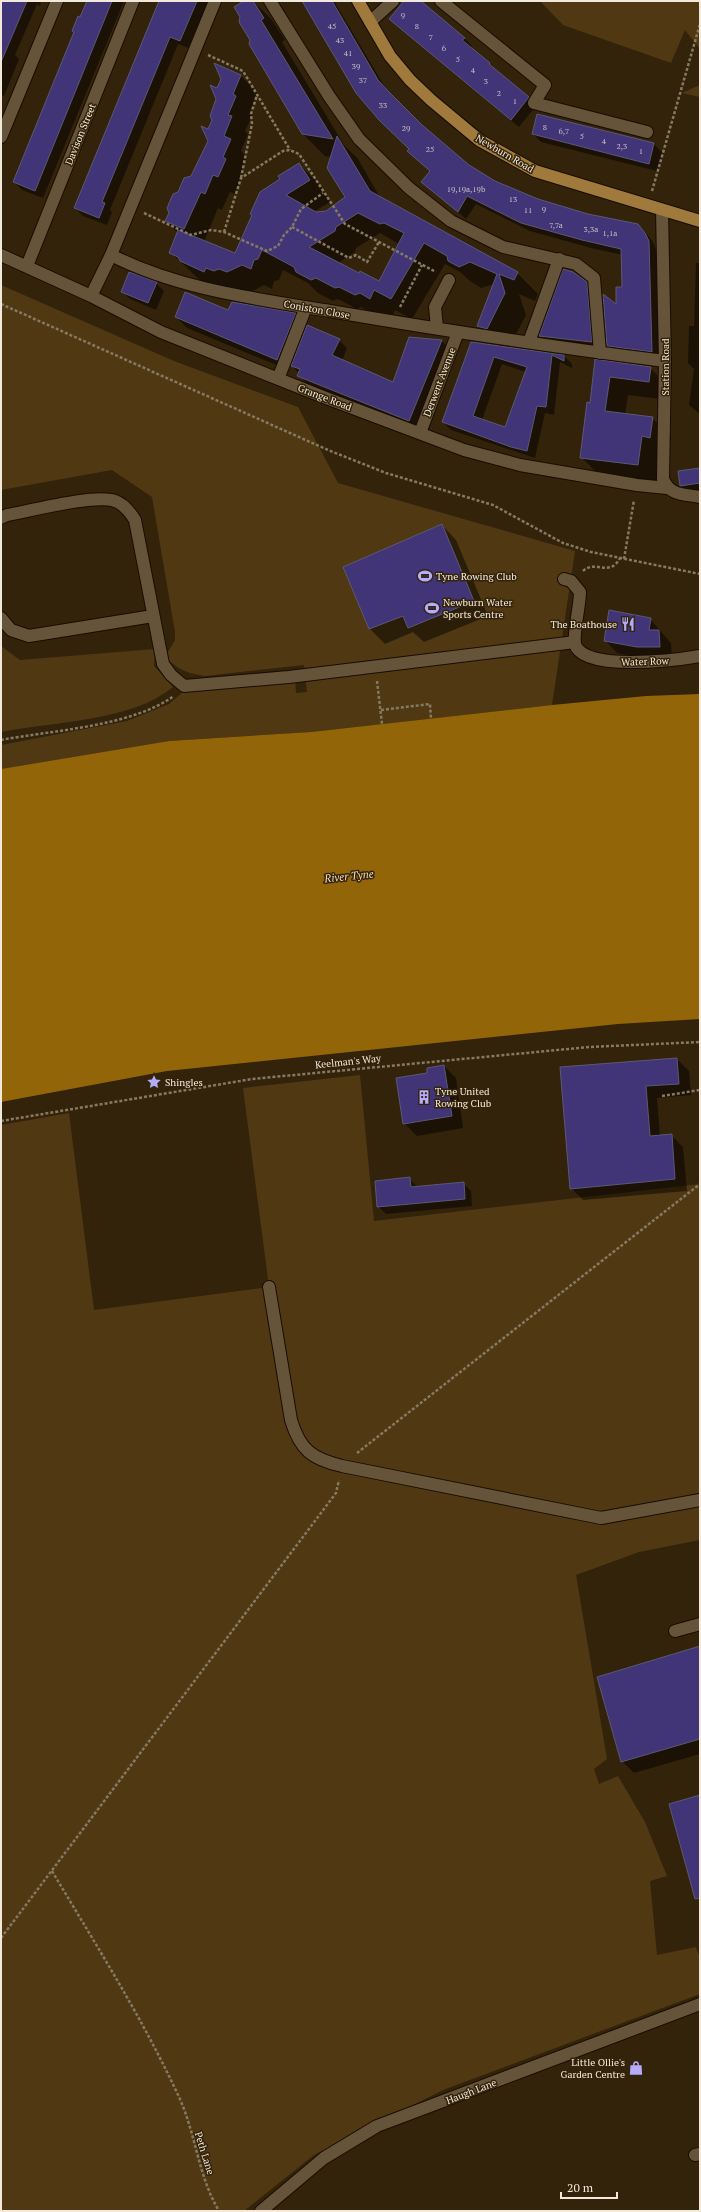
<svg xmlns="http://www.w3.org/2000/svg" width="701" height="2212" viewBox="0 0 701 2212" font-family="'PT Serif',serif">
  <rect width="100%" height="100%" fill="#33230a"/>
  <!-- green -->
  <path fill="#503912" d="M540,1H700V49L685,30L671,63L563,25Z
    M700,85V97L682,93Z
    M1,285L174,361L298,407L338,483L575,551L552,705L311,732L169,741L1,769V745L127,721L169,704L184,691L295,678L296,693L307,692L304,665L205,676C186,673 179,670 165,657L175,640V632L152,497L112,470L1,490Z
    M1,646L20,660L155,649L154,666L173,687C133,721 52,722 1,732Z
    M360,1075L374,1221L700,1184V1540L639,1552L576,1575L607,1759L594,1769L599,1784L618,1776L645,1822L667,1876L650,1881L657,1955L696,1947L700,1958V1994L443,2090L314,2155L244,2211H1V1125L69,1113L94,1310L269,1287L243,1088Z"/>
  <!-- water -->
  <path fill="#926509" d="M700,694V1019L618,1024L167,1071L1,1102V769L169,741L311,732L552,705L646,696Z"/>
  <!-- shadow -->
  <path fill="#0007" fill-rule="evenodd" d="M2,1H41L40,6L37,4L15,55L19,59L4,96L1,95Z
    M88,1H124L43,198L22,190L14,182Z
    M160,1H213L204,20L201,18L188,48L178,44L110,210L112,212L107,225L83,216L75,208Z
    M246,1H253L272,20L285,40L282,42L344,145L358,159L381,199L517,273L538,294L535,301L519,294L526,315L509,348L564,356L572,364V368L560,362L554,415L545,413L535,458L451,430L443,422L498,347L478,326L494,284L481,288L470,281L460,272L445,264L412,319L395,310L391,319L377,316L361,307L357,309L338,299L333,301L318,293L308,283L283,270L279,280L274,281L272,289L264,285L249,293L240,289L236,292L202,282L170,252L178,233L166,221L178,193L191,177L209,141V130L213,120L218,89L240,75L258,93L250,111L253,114L245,131L248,134L241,151L247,157L240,174L242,177L235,194L230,192L222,210L218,208L204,242L236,254L281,179L299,164L320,185L330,202L312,213L326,212L347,198L332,157L325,156L303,134L251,40ZM380,233L399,244L379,282L338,263L355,252L356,248ZM502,364L526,372L505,428L482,420Z
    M303,1H334L386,89L413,118L468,166L495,181L538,200L587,215L637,225L646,233L653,242L656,250L660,359L616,354L608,345L623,288V255L591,248L530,231L476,204L466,219L423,182L431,172L410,149Z
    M405,1H419L464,38L472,46L470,48L536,106L519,127L390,19Z
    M533,134L654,144L662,152L657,171L541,142Z
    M696,263H700V414L689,405L694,369L688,363L689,326H694Z
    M564,270L586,283L599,295L603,353L552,348L540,336Z
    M156,283L164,291L156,310L130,299L122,291Z
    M229,312L295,314L308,326L339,340L347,348L342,361L393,383L442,341L450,349L417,429L306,383L291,364L288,370L187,328L176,317Z
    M596,361L650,368L668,386L667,400L628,395L625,415L652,418L671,437L668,455L660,454L657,483L600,476L581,457L591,404Z
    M700,469V492L690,494L682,486Z
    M442,525L456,540L488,616L424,642L413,632L385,644L370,629L344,568Z
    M650,619L671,643L672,659H649L617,653L605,640Z
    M677,1059L689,1071L691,1095L657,1098L660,1136L671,1135L683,1147L687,1191L583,1200L571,1188L561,1068Z
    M444,1066L456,1078L463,1128L417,1136L404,1123L429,1074Z
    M409,1178L417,1187L463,1183L471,1191L472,1206L386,1214L378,1206Z
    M700,1647V1754L634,1773L622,1761Z"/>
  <!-- building -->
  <path fill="#413578" stroke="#5b5874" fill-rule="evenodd" d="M1,1H27L1,62Z
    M87,1H112L35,191L13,182L74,32L72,31L78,16L80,17Z
    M159,1H197L180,41L170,37L102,202L105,203L99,218L74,208Z
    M244,1H253L264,18L261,20L333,139L302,134L249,44L250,40L239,22L240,17L234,7Z
    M302,1H332L378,80L388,91L421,124L469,165L495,181L538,199L588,214L638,224L645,233L649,241L652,352L607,346L603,294L616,304V287H622L621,249L582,240L521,223L467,196L458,212L421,182L430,171L407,151L409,149L379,120L356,93Z
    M404,1H421L465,38L462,40L490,63L489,64L529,97L511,120L389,19Z
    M214,63L241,75L233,94L236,96L228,115L232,116L224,136L231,139L223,157L226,159L218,177L213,175L205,194L201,192L184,229L165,221L169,213L167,208L173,194L178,192L184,178L191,176L208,141L201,126L208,129L212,120L210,116L216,99L210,85L217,88L221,79Z
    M537,114L654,143L649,164L532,134Z
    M337,136L370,191L518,272L514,280L499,274L505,293L487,329L477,326L497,274L470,262L459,267L448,261L447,256L424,243L391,299L374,290L370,299L360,293L355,295L339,287L335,288L316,278L311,280L296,272L294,267L262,250L258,259L254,260L251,269L242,265L227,272L219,269L214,271L206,268L204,272L180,261L178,257L169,253L178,230L235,253L252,215L250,214L260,192L280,179L278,176L299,163L310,180L286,195L316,212L326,211L345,197L327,168ZM358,213L380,224L384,223L404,233L379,281L360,271L359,273L309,247L335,231L336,227Z
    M563,269L573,272L587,282L592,342L539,336Z
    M129,272L157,282L148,303L121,292Z
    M185,292L228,310L232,302L296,313L277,360L175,317Z
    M307,325L340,339L332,355L393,382L409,337L442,340L409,421L297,376L300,369L291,366Z
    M471,342L564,355V361L552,355L546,407L537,406L527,451L511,447L442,422ZM494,357L527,367L505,427L473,416Z
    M595,359L651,367L649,382L610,377L605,411L653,417L650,438L642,436L638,465L580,458L587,402L590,403Z
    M700,468V483L680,486L678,471Z
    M442,524L474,601L408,628L403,616L369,629L343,567Z
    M609,610L651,618L649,630H659L660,647H637L604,641Z
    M677,1058L679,1084L646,1086L650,1136L672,1134L675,1179L570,1189L560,1067Z
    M444,1065L452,1116L403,1124L396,1078L427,1073V1068Z
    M410,1177L411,1187L464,1182L465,1199L377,1207L375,1181Z
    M700,1646V1739L621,1762L597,1677Z
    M700,1795V1898L695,1899L669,1804Z"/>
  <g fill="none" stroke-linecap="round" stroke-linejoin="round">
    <defs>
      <path id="minor" d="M270,1L329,96L359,139L409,188L451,221L503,247L576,264L594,278L600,353
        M441,1L545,85L534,103L647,132
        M370,22L393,1
        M1,137L57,1
        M662,210L665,361L663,479C670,496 684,494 700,497
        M1,255L91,296L161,332L326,398L464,450L520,465L637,485L667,488
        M111,255C177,289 257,299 330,311C441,330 553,347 665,361
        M27,266L133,1
        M91,296L111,255L215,1
        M437,328L435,307L449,280
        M529,342L559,259
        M278,379L306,307
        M420,433L458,332
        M1,518L7,515C31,511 93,494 115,501C124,504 130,512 135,520L163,664L171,675L184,686L289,677L575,642
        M564,579L571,581L580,592C580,606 573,632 575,644C582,672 677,660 700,656
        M1,618L11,630L29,636L153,616
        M269,1287L291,1420C300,1450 312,1459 342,1466L601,1518L700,1500
        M675,1631L700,1624
        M695,2155L700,2154
        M261,2211L324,2158L377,2126L700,2004"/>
      <path id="major" d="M358,1L390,56L410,80L431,100L479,140L535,171L700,221"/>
    </defs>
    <!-- minor casing -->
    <use href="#minor" stroke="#1a0c00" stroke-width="14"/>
    <!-- major casing -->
    <use href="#major" stroke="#1a0c00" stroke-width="14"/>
    <!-- path -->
    <path stroke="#867964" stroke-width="2.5" stroke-dasharray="3 2" stroke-linecap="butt" d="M208,55L243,71L290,150
      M241,178L252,124L251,114L257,95
      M652,191L700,24
      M144,213L191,235L211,230L224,232L267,251L278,246L284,235L292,227L301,209L323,193
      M292,227L349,258L356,255L367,262L379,242
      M224,232L241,178L283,151L290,150L299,154L345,224L436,272
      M1,304L328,450L386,473L493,505L563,543L591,552L700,574
      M400,307L422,265
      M624,559L634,500
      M583,571C596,559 609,578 620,558
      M377,681L382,724
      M381,710L430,704L431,719
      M1,740C53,730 130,727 174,696
      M662,1096L700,1090
      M1,1121L252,1079L589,1047L700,1042
      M357,1453L700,1184
      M52,1871C96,1945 143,2019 179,2097C196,2134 198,2176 219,2211
      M1,1938L336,1493L339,1480"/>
    <!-- minor -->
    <use href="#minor" stroke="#66543a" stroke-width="12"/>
    <!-- major -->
    <use href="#major" stroke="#a07a3d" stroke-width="12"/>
  </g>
  <!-- icons -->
  <defs>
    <symbol id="stadium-bare" viewBox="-9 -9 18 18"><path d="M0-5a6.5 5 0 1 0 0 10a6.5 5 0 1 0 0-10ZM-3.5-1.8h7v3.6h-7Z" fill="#b4acf9" stroke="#33230a" stroke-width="2.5" paint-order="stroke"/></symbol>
    <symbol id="restaurant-bare" viewBox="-9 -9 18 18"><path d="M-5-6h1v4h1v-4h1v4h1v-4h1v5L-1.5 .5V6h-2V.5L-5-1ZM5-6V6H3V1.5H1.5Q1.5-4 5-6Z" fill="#b4acf9" stroke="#33230a" stroke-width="2.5" paint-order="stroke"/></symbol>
    <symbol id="sight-bare" viewBox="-9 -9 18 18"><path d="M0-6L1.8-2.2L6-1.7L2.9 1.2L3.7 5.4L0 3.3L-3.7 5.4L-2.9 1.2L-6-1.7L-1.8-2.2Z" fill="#b4acf9" stroke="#33230a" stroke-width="2.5" paint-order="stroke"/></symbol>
    <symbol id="building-bare" viewBox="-9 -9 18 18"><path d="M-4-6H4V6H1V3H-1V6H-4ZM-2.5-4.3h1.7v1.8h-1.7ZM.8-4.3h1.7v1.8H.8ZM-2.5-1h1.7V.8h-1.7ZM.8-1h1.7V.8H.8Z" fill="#b4acf9" stroke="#33230a" stroke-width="2.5" paint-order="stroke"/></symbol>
    <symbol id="shop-bare" viewBox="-9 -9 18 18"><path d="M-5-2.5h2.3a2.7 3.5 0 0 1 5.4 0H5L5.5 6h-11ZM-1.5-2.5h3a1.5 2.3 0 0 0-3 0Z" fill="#b4acf9" stroke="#33230a" stroke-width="2.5" paint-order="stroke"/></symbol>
  </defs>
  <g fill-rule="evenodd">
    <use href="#stadium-bare" x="415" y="566" width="20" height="20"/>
    <use href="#stadium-bare" x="422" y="598" width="20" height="20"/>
    <use href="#restaurant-bare" x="618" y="614" width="20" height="20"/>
    <use href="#sight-bare" x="144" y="1072" width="20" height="20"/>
    <use href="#building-bare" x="414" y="1087" width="20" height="20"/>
    <use href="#shop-bare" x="626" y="2058" width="20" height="20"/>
  </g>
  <g text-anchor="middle" stroke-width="3" stroke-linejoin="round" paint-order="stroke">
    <!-- number labels -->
    <g font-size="8" fill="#c6bcc2">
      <text x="403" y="18">9</text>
      <text x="332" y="29">45</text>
      <text x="417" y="29">8</text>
      <text x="431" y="40">7</text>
      <text x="340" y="43">43</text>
      <text x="444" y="51">6</text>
      <text x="348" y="56">41</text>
      <text x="458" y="62">5</text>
      <text x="356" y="69">39</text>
      <text x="473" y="73">4</text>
      <text x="363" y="83">37</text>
      <text x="486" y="84">3</text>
      <text x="499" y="96">2</text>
      <text x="515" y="104">1</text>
      <text x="383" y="108">33</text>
      <text x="545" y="130">8</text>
      <text x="406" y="131">29</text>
      <text x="564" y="134">6,7</text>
      <text x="582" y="139">5</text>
      <text x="604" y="144">4</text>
      <text x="622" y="149">2,3</text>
      <text x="430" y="152">25</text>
      <text x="641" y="154">1</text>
      <text x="466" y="192">19,19a,19b</text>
      <text x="513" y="202">13</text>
      <text x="544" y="212">9</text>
      <text x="528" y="213">11</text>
      <text x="556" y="228">7,7a</text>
      <text x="591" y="232">3,3a</text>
      <text x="610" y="236">1,1a</text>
    </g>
    <!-- street labels -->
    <g font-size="10" fill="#f3e9da" stroke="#33230a">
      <text transform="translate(80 134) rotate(-68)" y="4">Davison Street</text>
      <text transform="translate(505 153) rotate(30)" y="4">Newburn Road</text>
      <text transform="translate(317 309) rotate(10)" y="4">Coniston Close</text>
      <text transform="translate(665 367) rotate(-90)" y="4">Station Road</text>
      <text transform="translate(439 382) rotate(-69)" y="4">Derwent Avenue</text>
      <text transform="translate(325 397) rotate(21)" y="4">Grange Road</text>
      <text transform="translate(645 661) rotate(-2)" y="4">Water Row</text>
      <text transform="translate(348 1061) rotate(-6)" y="4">Keelman's Way</text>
      <text transform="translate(471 2091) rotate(-21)" y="4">Haugh Lane</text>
      <text transform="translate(205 2153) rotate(73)" y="4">Peth Lane</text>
    </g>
    <!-- poi labels -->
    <g font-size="10" fill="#f3e9da" stroke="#33230a" text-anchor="start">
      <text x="436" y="580">Tyne Rowing Club</text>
      <text x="443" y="606">Newburn Water<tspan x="443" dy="12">Sports Centre</tspan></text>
      <text x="617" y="628" text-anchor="end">The Boathouse</text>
      <text x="165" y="1086">Shingles</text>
      <text x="435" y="1095">Tyne United<tspan x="435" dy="12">Rowing Club</tspan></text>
      <text x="625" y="2066" text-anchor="end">Little Ollie's<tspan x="625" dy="12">Garden Centre</tspan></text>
    </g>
    <!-- water labels -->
    <g font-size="11" font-style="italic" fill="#f8deb9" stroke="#33230a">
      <text transform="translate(349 876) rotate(-6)" y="4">River Tyne</text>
    </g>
  </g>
  <!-- border -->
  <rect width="701" height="2212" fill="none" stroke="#f3e9da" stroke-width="4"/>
  <!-- scale -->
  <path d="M561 2192v6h56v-6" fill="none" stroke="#f3e9da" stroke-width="2"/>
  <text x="567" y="2192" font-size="12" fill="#f3e9da" stroke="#33230a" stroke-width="3" paint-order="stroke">20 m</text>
</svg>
